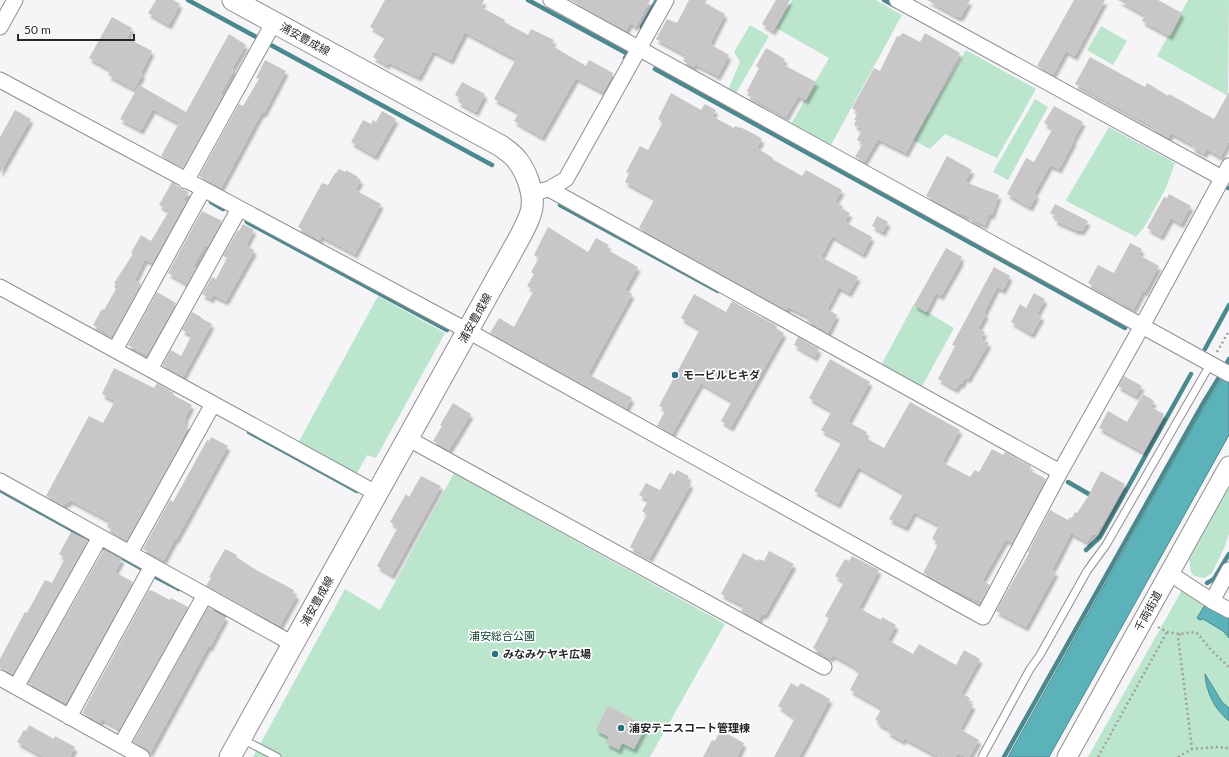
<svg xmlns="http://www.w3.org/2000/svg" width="1229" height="757" viewBox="0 0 1229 757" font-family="Lato,'Noto Sans JP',sans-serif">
  <defs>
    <filter id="shadow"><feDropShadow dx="2.5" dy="4.5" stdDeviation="1" flood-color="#0004"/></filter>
  </defs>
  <rect width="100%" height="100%" fill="#f5f5f8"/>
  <!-- green -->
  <path fill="#bce5cd" d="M792,0H876L902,15L831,145L791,124L829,58L776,28Z
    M1188,0H1229L1228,96L1157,56Z
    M750,25L769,36L735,95L728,90L740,62L734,52Z
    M1101,26L1127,41L1113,65L1087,50Z
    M966,50L1036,89L997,158L945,134L930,149L913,140Z
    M1035,99L1048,107L1008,180L993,172Z
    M1109,127L1175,163L1165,190L1145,226L1136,237L1068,202L1066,200Z
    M378,296L445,333L376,458L367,455L356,475L298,443Z
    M914,304L954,328L920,390L880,367Z
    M454,473L725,624L650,757H253L345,589L380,610Z
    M1229,486V534L1225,546L1212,573L1204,578L1194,576L1191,572L1189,559Z
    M1182,590L1229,616V757H1088Z"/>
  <!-- water -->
  <path fill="#5bb3b9" stroke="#4b898e" d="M1229,367V435L1049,757H1008L1201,412Z
    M1205,605L1229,619V638L1223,631L1203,619L1200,620L1197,618Z
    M1205,674L1222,702L1229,708V721C1215,710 1206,692 1205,674Z"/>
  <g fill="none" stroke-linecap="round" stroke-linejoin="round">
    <!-- stream -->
    <path stroke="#4b898e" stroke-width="4.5" d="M188,0L492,165
      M528,0L628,54L625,58
      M884,0L895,6
      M642,27L657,0
      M655,69L1125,328
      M1228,188H1229
      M211,202L223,209
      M560,205L718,291
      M247,222L447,330
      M1205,349L1229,305
      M249,432L357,491
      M1068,482L1094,497
      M0,490L89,539
      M103,547L141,568
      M1086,550L1100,537L1191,374
      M156,577L179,589
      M1207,583L1214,579L1229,554
      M216,610L225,615
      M1004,757L1202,405L1218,379L1229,359"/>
  </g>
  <!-- building -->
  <path fill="#c8c6c7" filter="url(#shadow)" d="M156,0H173L180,4L169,25L148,13Z
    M385,0H484L481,7L505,20L504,22L528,35L531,29L554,40L551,45L586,66L589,60L613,73L603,92L576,78L542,137L514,121L519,112L494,99L516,59L465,32L451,60L433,51L419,77L388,62L387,65L373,57L386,36L370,27Z
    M570,0H650L636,27L630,23L626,31Z
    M689,0H707L705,3L725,14L710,44L729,55L718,76L695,64L694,67L683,61L686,55L656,39L667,19L677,23Z
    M776,0H790L773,31L762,24Z
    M927,0H970L961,17L959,16L958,17Z
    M1074,0H1105L1075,56L1066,51L1053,75L1037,66Z
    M1118,0H1158L1182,13L1170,36L1142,21L1145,15Z
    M112,17L132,28L127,38L152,51L141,73L143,74L134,89L108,75L111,70L89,58Z
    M903,33L920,42L925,33L960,53L906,153L878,139L864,162L855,157L863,143L857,140L862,129L854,125L856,120H854L858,112L852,108L874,68L880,71L897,36L898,37Z
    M229,34L246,45L232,69L234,70L221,93L223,95L183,168L161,156L179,123L153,109L141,130L120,119L139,85L186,112Z
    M766,48L785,59L782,64L816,82L806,100L798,96L786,117L747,95L749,92L747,91L759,68L756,66Z
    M1090,57L1145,87L1147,83L1168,96L1169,94L1214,119L1229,92V141L1221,157L1207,149L1204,154L1192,147L1193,145L1171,133L1169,138L1151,128L1152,126L1075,84Z
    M265,60L286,71L273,96L264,113L262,112L221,188L199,176L239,104L243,106L259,79L256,78Z
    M462,82L485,94L476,112L458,102L460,98L455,95Z
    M671,93L701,110L705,104L716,110L712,116L734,128L735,126L740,128V127L756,135L762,139L757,148L773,158L772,159L802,176L806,170L842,190L835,202L843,206L842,209L850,213L845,222L872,237L863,254L832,236L821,257L858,277L849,293L839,287L827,309L837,315L828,333L807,321L809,317L788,307L786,310L639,228L655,198L625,182L629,173L626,172L640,146L648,150L663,122L658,119Z
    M1054,106L1083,122L1073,140L1074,141L1059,169L1050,165L1034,194L1037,195L1030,207L1007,194L1026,158L1034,162L1053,128L1044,123Z
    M15,110L31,119L0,173V137Z
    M382,111L396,119L375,156L351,142L363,120L371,124L373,120L376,122Z
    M947,156L972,170L965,182L999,195L992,215L989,214L985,225L969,219L970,217L958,213L926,196Z
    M339,169L345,172L346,170L358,177L357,178L361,180L355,190L381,204L355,254L321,236L320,240L298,227L322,183L328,185L335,173H336Z
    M172,182L182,189L189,192L183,200L186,202L152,263L145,259L135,280L141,284L113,336L93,325L102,309L104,310L116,289L114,287L116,284L114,283L133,254L131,253L141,235L151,241L169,211L159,205Z
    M1169,194L1191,206L1181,224L1171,218L1161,236L1147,228L1164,197L1167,198Z
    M1055,204L1088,221L1082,231L1079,230L1078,231L1054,220L1056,216L1050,213Z
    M202,211L222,221L208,247L205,245L193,267L196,268L187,284L168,273Z
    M877,216L888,222L883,232L872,226Z
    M243,224L254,230L246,245L254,250L253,253L226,301L213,295L211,299L202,294L212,277L216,279L227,258L223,256L238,230L239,231Z
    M548,227L588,252L596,238L609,245L606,249L638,267L625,290L632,294L588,374L632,398L626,409L490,333L499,318L514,327L534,290L527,286L534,274L531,272L539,258L534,255Z
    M1130,243L1142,249L1139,255L1159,266L1145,292L1143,291L1134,309L1088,283L1098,265L1114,273Z
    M946,248L962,257L960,260L961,261L941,296L936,293L926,312L914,305Z
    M994,267L1010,276L1003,290L997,287L984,313L986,314L978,329L985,332L981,339L989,343L968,379L965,377L962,384L960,383L956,389L938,379L955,346L952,345Z
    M157,292L176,303L147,355L128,345Z
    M1034,293L1045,299L1037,314L1042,316L1032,334L1011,322L1020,304L1026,308Z
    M694,294L726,312L732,301L777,326L776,329L784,333L731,427L721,421L732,401L701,383L672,434L657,426L666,409L659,406L700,329L681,318Z
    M192,312L201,317V318L212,324L183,377L163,366V364L171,350L181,356L192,335L182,330Z
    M798,337L819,349L815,357L794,345Z
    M830,359L870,382L848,422L867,432L864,437L884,448L910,402L960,430L942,462L970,477L975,470L979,472L992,449L1003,455L1005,452L1031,466L1029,470L1046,479L1012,543L1006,539L982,581L990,585L981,602L957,591V592L923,573L939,542L932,539L939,525L914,512L906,527L889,519L904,493L858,467L838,504L814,491L842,441L821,430L832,411L809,398Z
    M114,368L154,388L157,383L174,393L173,395L192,405L185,418L186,419L184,424L188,426L177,450L127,540L107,527L110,521L70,500L68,503L66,502L64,506L46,496L89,416L103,423L115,401L102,394Z
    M1124,376L1142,386L1136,396L1118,386Z
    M1143,394L1154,401L1151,407L1164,414L1143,452L1099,428L1108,411L1127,422Z
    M453,403L471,414L449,450L433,441L442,426L440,425Z
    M211,437L228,446L176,540L175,539L164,560L143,549L170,500L173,502L207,440L209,441Z
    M677,470L689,476L686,481L691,484L650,558L630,547L647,514L642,511L649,500L639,495L646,483L660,490L670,472L674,475Z
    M1101,471L1125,484L1096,535L1092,534L1087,542L1071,533L1052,570L1056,572L1026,627L996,611L1029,553L1028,552L1050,510L1068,520L1070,517L1072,518L1075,512L1077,513L1087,498Z
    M421,476L441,486L392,575L377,566L398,527L390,522L406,494L409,497Z
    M71,532L88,540L13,674L0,668V659L25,612L27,613L45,580L52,583L65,558L59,554Z
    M104,549L122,559L115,572L133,582L66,703L28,683Z
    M225,549L237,555L236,557L258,571L294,590L293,593L297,595L280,626L206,586L211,578L209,577Z
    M769,551L794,564L765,615L762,614L758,621L741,611L744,606L721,594L743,553L758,561L759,559L764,561Z
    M852,556L879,570L859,608L881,620L882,617L896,625L888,640L913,654L919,644L956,665L964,650L980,659L961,693L970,698L968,702L973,705L960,729L979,740L969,757H966L958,753L955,757H939L904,738L903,741L887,732L889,729L877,723L878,721L875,720L882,708L850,690L860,671L854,668L855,667L833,655L831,658L813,648L829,618L825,616L843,584L844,581L835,576L845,559L849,561Z
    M149,590L151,591V590L170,600L171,598L188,607L120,729L102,719L100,723L82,713Z
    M208,607L226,617L210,647H208L150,753L146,749L133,742Z
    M791,683L798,687L801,683L830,699L799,757H774L795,718L778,706Z
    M608,706L646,726L634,749L622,743L619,750L606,743L609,737L596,730Z
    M29,725L54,739L55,736L75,747L70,757H44L17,742L24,730L26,731Z
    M720,730L744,743L737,757H703L712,740L715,741Z"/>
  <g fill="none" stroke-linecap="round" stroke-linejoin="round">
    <defs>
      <path id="service" d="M242,739L277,757
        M982,757L1030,669L1040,655L1087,571L1106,545L1211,363"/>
      <path id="minor" d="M551,0L1229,374
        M897,0L1222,178
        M0,27L15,0
        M0,80L468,331L983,617L1060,472L1142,326L1229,166
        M186,181L274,22
        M549,189L1060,472
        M541,191L549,189L566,179L666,0
        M0,287L376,493
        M115,350L203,190
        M150,369L239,209
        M407,438L824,667
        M0,481L293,644
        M130,553L213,404
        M1169,573L1212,601L1229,610
        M1212,601L1229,570
        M0,678L142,757
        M16,687L100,537
        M69,717L152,566
        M121,745L205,595"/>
      <path id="tertiary" d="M1067,757L1229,466"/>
      <path id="secondary" d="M230,757L521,235C525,226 531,217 532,207C534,192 526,171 517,160C513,154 506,150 501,146L233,0"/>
    </defs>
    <!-- service casing -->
    <use href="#service" stroke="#8f8f92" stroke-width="9"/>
    <!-- minor casing -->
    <use href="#minor" stroke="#8f8f92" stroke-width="17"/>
    <!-- tertiary casing -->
    <use href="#tertiary" stroke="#8f8f92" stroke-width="21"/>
    <!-- secondary casing -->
    <use href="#secondary" stroke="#8f8f92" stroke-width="23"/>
    <!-- path -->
    <path stroke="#9f9fa2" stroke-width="2.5" stroke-dasharray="2 3" stroke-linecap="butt" d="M1217,352L1229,331
      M1158,627L1167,632L1180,634L1194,632L1198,634L1212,651L1229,667
      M1180,634L1178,637L1192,749
      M1098,757L1167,632
      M1178,757L1192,749L1218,747L1229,748"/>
    <!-- service -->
    <use href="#service" stroke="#fff" stroke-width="7"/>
    <!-- minor -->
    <use href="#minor" stroke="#fff" stroke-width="15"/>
    <!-- tertiary -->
    <use href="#tertiary" stroke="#fff" stroke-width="19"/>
    <!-- secondary -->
    <use href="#secondary" stroke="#fff" stroke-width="21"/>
  </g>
  <!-- markers -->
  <g fill="#2d7081" stroke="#fff" stroke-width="1.5">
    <circle cx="675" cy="375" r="4"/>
    <circle cx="495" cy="654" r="4"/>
    <circle cx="621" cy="728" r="4"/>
  </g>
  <g text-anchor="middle" stroke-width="3.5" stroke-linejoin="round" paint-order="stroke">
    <!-- street labels -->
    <g font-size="11" fill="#272829" stroke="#fff">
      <text transform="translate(305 39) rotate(29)" y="4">浦安豊成線</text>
      <text transform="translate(475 318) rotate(-61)" y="4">浦安豊成線</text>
      <text transform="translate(317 601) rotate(-61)" y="4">浦安豊成線</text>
      <text transform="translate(1148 611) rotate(-61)" y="4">千両街道</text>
    </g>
    <!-- poi labels -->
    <g font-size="11" font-weight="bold" fill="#272829" stroke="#fff" text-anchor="start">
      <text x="683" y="379">モービルヒキダ</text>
      <text x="503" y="658">みなみケヤキ広場</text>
      <text x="629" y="732">浦安テニスコート管理棟</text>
    </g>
    <!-- park labels -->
    <g font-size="11" fill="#033b24" stroke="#fff">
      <text x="502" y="640">浦安総合公園</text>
    </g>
  </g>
  <!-- scale -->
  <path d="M18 34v6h116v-6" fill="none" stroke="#272829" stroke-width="2"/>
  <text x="24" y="34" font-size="12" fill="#272829" stroke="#ffffff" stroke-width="3" paint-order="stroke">50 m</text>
</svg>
